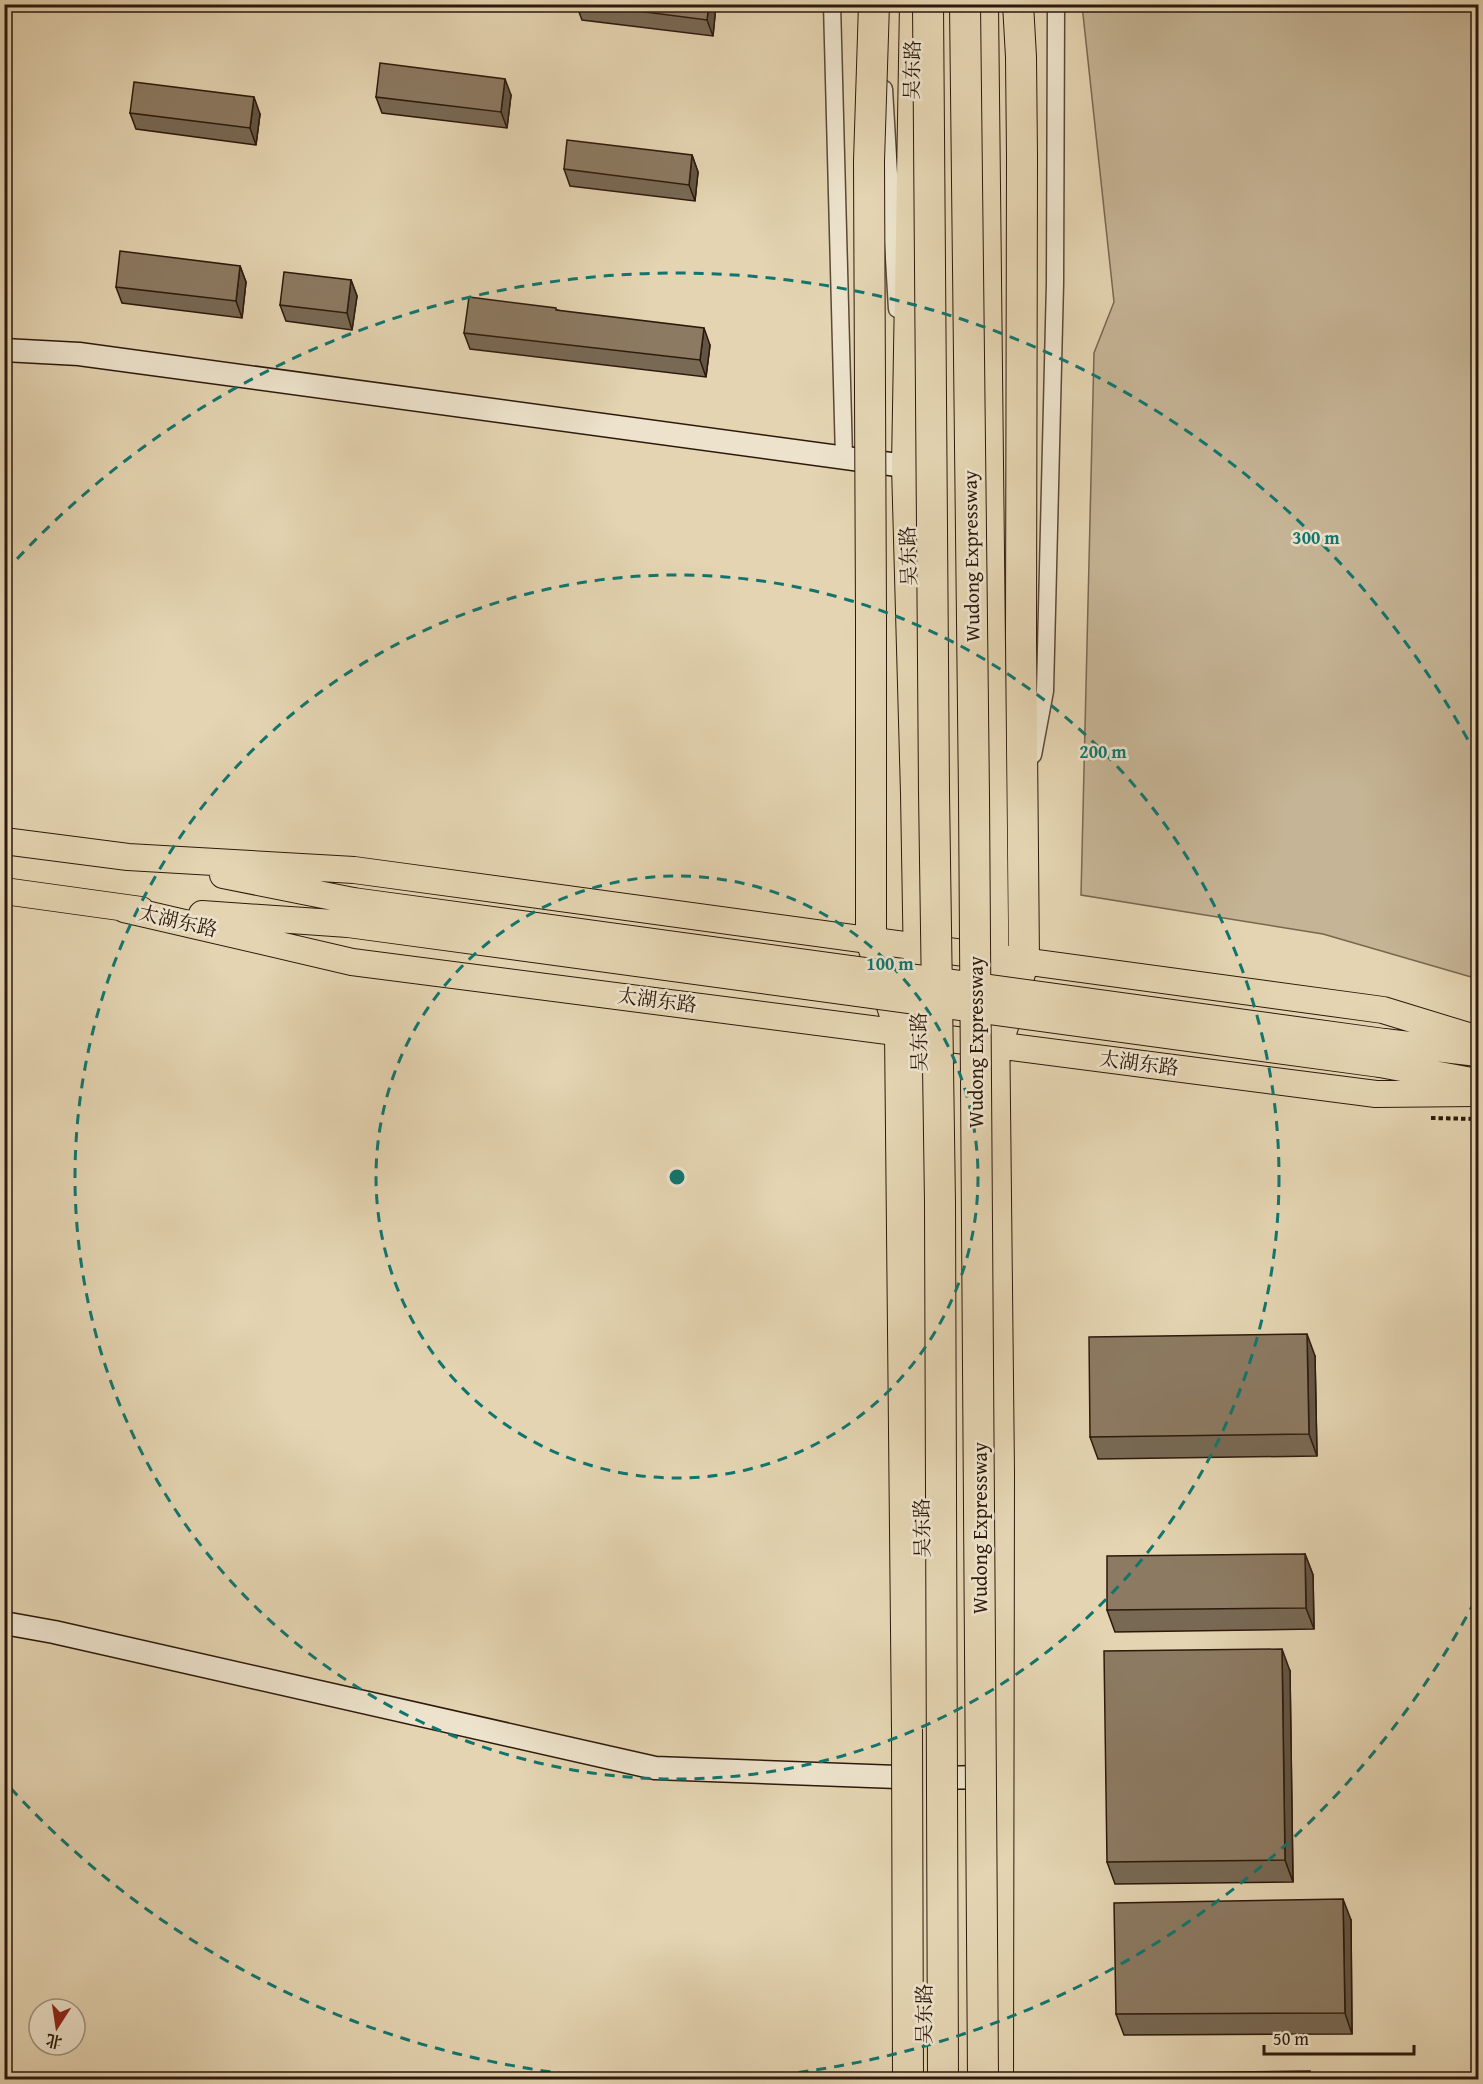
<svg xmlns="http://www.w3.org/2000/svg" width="1483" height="2084" viewBox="0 0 1483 2084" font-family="'Gentium Book Plus','Noto Serif SC',serif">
  <rect width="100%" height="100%" fill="#e4d4b1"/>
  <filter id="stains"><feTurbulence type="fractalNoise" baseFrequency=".00333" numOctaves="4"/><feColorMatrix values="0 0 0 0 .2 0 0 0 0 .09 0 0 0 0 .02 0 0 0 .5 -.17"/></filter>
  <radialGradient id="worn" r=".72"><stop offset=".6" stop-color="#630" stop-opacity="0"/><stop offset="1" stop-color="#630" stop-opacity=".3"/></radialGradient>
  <!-- green -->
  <path fill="#c5b495" stroke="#796650" stroke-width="1.5" d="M1082,5H1478V979L1323,934L1081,895L1094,353L1114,302Z"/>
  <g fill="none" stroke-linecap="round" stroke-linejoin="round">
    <defs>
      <path id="street" d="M832,4L844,458
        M884,89L897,309
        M1033,755L1045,691L1055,283L1056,4"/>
      <path id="secondary" d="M4,350L79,354L905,466
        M4,1623L54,1632L655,1768L924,1778L995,1777"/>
      <path id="primary" d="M913,4L905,466L914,794L921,1203L924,2080
        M985,4L1001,1472L1000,2080
        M4,841L128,857L354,870L1383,1010L1478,1039
        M223,875L353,901
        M4,891L141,910
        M124,909L352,962L1376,1094L1478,1093
        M202,914L348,924
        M1384,1042L1478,1053
        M1380,1064L1477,1082"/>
      <path id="highway" d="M871,620V940L900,1031L907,1729
        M997,1045L1024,961L1021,638L1022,157L1021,57L1018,4"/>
    </defs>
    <!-- street casing -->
    <use href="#street" stroke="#5b4835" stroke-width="19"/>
    <!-- secondary casing -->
    <use href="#secondary" stroke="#2d190c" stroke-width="25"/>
    <!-- primary casing -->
    <use href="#primary" stroke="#2d190c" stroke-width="28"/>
    <!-- highway casing -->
    <use href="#highway" stroke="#2d190c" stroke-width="32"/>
    <!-- path -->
    <path stroke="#2d190c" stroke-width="4" stroke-dasharray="4.5 3" stroke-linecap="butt" d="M1431,1118L1478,1119"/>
    <!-- street -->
    <use href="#street" stroke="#ede3cc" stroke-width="16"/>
    <!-- secondary -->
    <use href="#secondary" stroke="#ede3cc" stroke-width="22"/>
    <!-- primary -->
    <use href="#primary" stroke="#e4d4b1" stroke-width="26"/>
    <!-- highway -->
    <use href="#highway" stroke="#e4d4b1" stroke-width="30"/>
    <defs>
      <path id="primary-bridge" d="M353,901L1384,1042
        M348,924L1380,1064"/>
      <path id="highway-bridge" d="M928,4L934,792L940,1203L943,2080
        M965,4C966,269 972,533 974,797C978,1224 981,1652 983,2080
        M871,620L869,161L874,4
        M907,1729L908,2080"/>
    </defs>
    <!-- primary-bridge casing -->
    <use href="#primary-bridge" stroke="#2d190c" stroke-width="28" stroke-linecap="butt"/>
    <!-- highway-bridge casing -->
    <use href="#highway-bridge" stroke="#2d190c" stroke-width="32" stroke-linecap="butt"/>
    <!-- primary-bridge -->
    <use href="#primary-bridge" stroke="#e4d4b1" stroke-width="26"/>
    <!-- highway-bridge -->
    <use href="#highway-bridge" stroke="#e4d4b1" stroke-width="30"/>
  </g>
  <!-- wall -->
  <path fill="#786954" stroke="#2d190c" stroke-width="1.5" d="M576,4H716V5L713,36L582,20Z
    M511,95L507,128L382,113L376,97Z
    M130,113L260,114L256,145L136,129Z
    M692,155L698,172L695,201L570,186L564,169Z
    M240,266L246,282L242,318L122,303L116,287Z
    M351,280L357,296L352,330L286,321L280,305Z
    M557,310L710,345L706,377L470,349L464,333Z
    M1315,1356L1317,1456L1098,1459L1090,1437Z
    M1305,1554L1313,1575L1314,1629L1115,1632L1107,1610Z
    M1290,1671L1293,1882L1115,1884L1107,1862Z
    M1351,1920L1352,2034L1124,2035L1116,2014Z"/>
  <!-- shaded-wall -->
  <path fill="#625545" stroke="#2d190c" stroke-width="1.5" d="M709,4H716V5L713,36L707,20Z
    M505,79L511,95L507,128L501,112Z
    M254,97L260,114L256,145L250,128Z
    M692,155L698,172L695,201L689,185Z
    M240,266L246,282L242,318L236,301Z
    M351,280L357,296L352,330L347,313Z
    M704,328L710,345L706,377L700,360Z
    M1307,1334L1315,1356L1317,1456L1309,1434Z
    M1305,1554L1313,1575L1314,1629L1306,1608Z
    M1282,1649L1290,1671L1293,1882L1285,1860Z
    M1343,1899L1351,1920L1352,2034L1345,2013Z"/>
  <!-- building -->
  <path fill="#8c7a62" stroke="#2d190c" stroke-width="1.5" d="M583,4H709L707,20Z
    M380,63L505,79L501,112L376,97Z
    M134,82L254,97L250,128L130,113Z
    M567,140L692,155L689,185L564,169Z
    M120,251L240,266L236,301L116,287Z
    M284,272L351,280L347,313L280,305Z
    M469,297L556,308V310L704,328L700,360L464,333Z
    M1307,1334L1309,1434L1090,1437L1089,1337Z
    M1305,1554L1306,1608L1107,1610V1556Z
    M1282,1649L1285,1860L1107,1862L1104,1651Z
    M1343,1899L1345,2013L1116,2014L1114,1903Z
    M1310,2071V2079H1094V2074Z"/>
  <!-- distance rings -->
  <g fill="none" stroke="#0f766e" stroke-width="3" stroke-dasharray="10 8">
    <circle cx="677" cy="1177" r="301"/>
    <circle cx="677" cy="1177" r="602"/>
    <path d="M1475 1601A904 904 0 0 1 732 2079M622 2079A904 904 0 0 1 5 1782M5 572A904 904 0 0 1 1475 753"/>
  </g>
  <g text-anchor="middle" stroke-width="5" stroke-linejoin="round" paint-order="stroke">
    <!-- street labels -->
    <g font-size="20" fill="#2d190c" stroke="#ede3cc">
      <text transform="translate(912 70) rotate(-89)" y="7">吴东路</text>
      <text transform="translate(908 556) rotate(-92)" y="7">吴东路</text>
      <text transform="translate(971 556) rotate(-91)" y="7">Wudong Expressway</text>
      <text transform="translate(178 921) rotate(13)" y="7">太湖东路</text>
      <text transform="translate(657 1000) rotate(7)" y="7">太湖东路</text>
      <text transform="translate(919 1042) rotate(-91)" y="7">吴东路</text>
      <text transform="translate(976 1042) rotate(-90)" y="7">Wudong Expressway</text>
      <text transform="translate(1139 1063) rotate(7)" y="7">太湖东路</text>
      <text transform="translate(922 1528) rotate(-91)" y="7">吴东路</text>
      <text transform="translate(980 1528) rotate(-90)" y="7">Wudong Expressway</text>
      <text transform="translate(924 2014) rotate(-90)" y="7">吴东路</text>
    </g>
  </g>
  <circle cx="677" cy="1177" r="9" fill="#0f766e" stroke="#ede3cc" stroke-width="3"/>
  <g font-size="18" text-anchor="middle" font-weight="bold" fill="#0f766e" stroke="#ede3cc" stroke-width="5" stroke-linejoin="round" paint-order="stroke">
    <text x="1316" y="544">300 m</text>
    <text x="1103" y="758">200 m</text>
    <text x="890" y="970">100 m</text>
  </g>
  <!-- margin -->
  <rect width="1483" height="2084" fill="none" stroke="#e4d4b1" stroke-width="24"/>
  <rect x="6" y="6" width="1471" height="2072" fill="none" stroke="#2d190c" stroke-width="3"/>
  <rect x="12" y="12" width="1459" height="2060" fill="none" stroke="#2d190c" stroke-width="1.5"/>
  <!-- north arrow -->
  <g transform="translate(57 2027) rotate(192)"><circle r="28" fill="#ede3cc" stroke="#a0927f" stroke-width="1.5"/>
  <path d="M0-4.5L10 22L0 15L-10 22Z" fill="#8f2418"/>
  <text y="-9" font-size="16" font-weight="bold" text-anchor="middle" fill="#2d190c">北</text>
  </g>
  <!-- scale -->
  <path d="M1264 2045v9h150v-9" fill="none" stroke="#2d190c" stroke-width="3"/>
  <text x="1273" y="2045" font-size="18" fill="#2d190c" stroke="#ede3cc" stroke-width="4.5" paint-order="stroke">50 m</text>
  <rect width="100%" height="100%" filter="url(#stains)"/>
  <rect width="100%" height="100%" fill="url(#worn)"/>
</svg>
